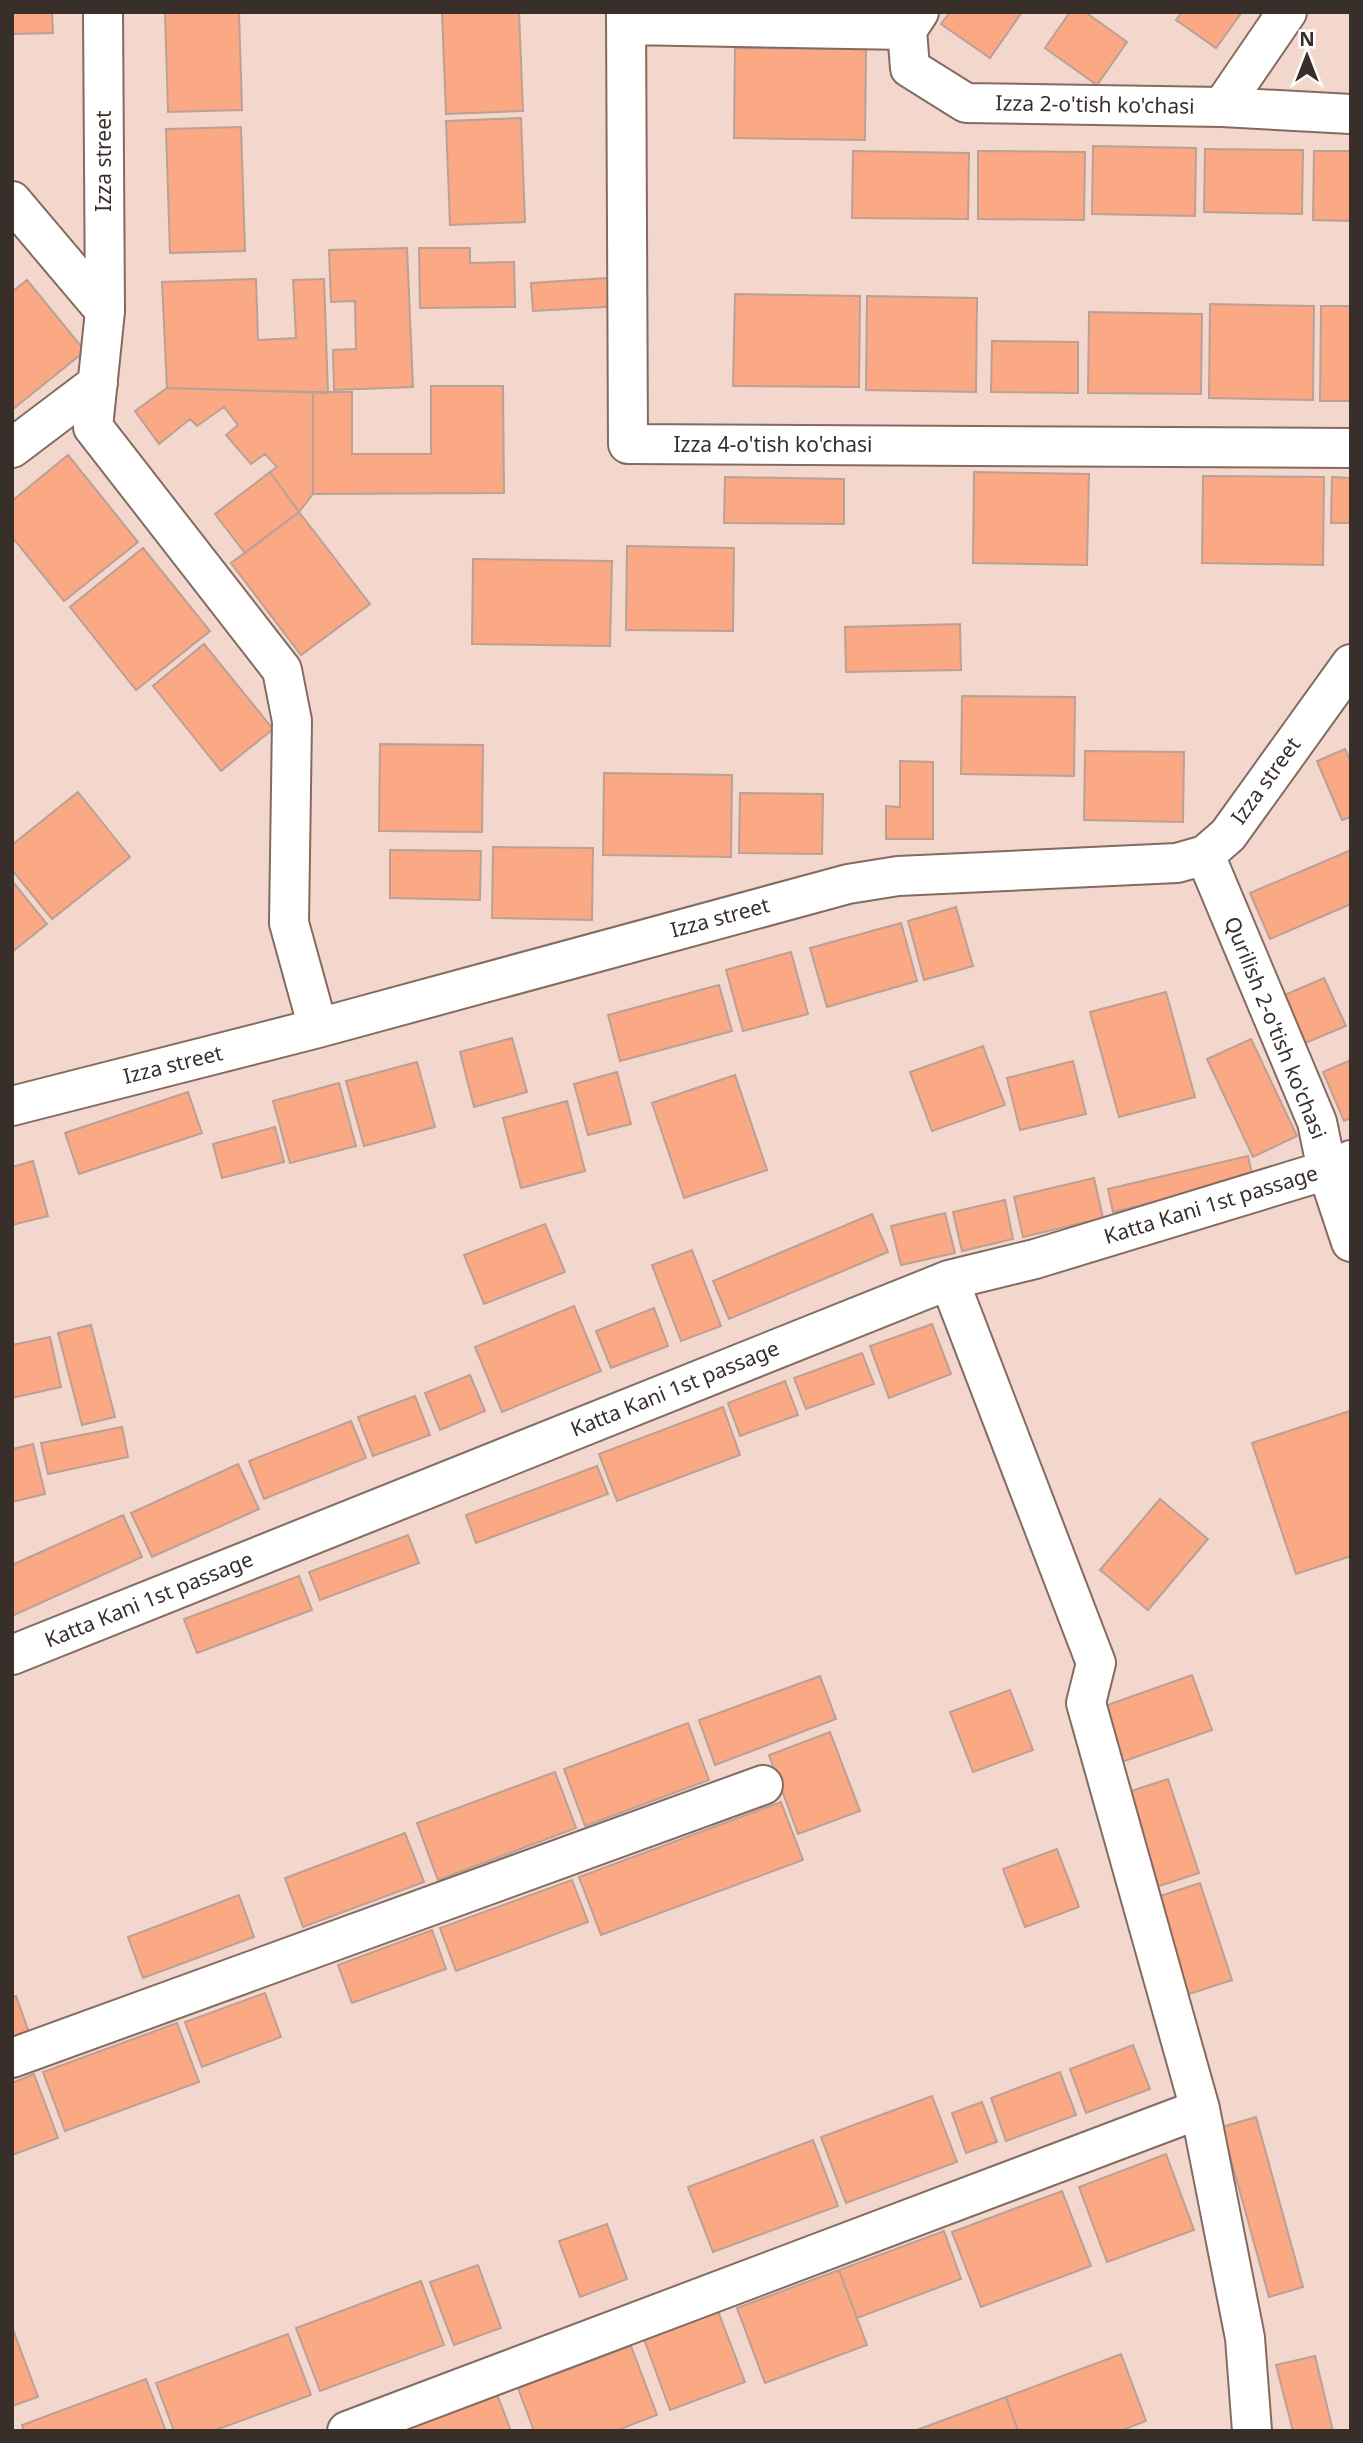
<svg xmlns="http://www.w3.org/2000/svg" width="1363" height="2443" viewBox="0 0 1363 2443" font-family="'Noto Sans',sans-serif">
  <rect width="100%" height="100%" fill="#f3d7cc"/>
  <!-- building -->
  <path fill="#fba884" stroke="#bba095" stroke-width="2" d="M12,12H52L53,33L12,34Z
    M165,12H239L242,110L168,112Z
    M442,12H519L523,111L446,114Z
    M950,12H1022L990,58L941,24Z
    M1070,12H1085L1127,42L1097,85L1045,48Z
    M1182,12H1242L1216,48L1176,20Z
    M735,48L866,49L865,140L734,138Z
    M521,118L525,222L450,225L446,121Z
    M241,127L245,251L170,253L166,129Z
    M1093,146L1196,148L1195,216L1092,214Z
    M1205,149L1303,150L1302,214L1204,212Z
    M853,151L969,153L968,219L852,218Z
    M978,151L1085,152L1084,220L978,219Z
    M1314,151H1351V221L1313,220Z
    M407,248L413,387L334,390L333,350L356,349L355,301L331,302L329,250Z
    M419,248H470V263L514,262L515,307L420,308Z
    M622,277L623,306L533,311L531,283Z
    M256,279L258,340L296,338L293,280L324,279L328,393L167,388L162,282Z
    M27,280L85,351L12,410V292Z
    M735,294L860,296L859,387L733,386Z
    M867,296L977,298L976,392L866,390Z
    M1210,304L1314,306L1313,400L1209,398Z
    M1321,306H1351V401H1320Z
    M1089,312L1202,314L1201,394L1088,393Z
    M992,341L1078,342V393L991,392Z
    M431,386H503L504,493L313,494V392H352V454H431Z
    M167,388L313,392V494L299,512L270,472L277,467L265,454L251,464L226,435L238,425L224,407L197,426L190,419L159,444L135,411Z
    M68,455L138,542L64,601L12,537V501Z
    M270,472L299,512L245,553L215,514Z
    M974,472L1089,474L1087,565L973,563Z
    M1203,476L1324,477L1323,565L1202,563Z
    M725,477L844,479V524L724,523Z
    M1332,477L1351,478V523H1331Z
    M299,512L370,604L301,655L231,563Z
    M627,546L734,548L733,631L626,630Z
    M143,548L210,631L136,690L70,607Z
    M473,559L612,561L610,646L472,644Z
    M960,624L961,670L846,672L845,627Z
    M204,644L273,729L221,771L153,686Z
    M962,696L1075,697L1074,776L961,774Z
    M380,744L483,745L482,832L379,831Z
    M1345,749L1351,762V817L1342,820L1317,761Z
    M1085,751L1184,752L1183,822L1084,820Z
    M900,761L933,762V839H886V806L900,807Z
    M604,773L732,775L731,857L603,855Z
    M78,792L130,857L52,919L12,870V845Z
    M740,793L823,794L822,854L739,853Z
    M493,847L593,848L592,920L492,918Z
    M390,850L481,851L480,900L390,898Z
    M1351,850V904L1270,939L1250,893Z
    M12,881L47,924L12,952Z
    M956,907L973,966L924,980L908,921Z
    M901,923L917,981L827,1007L810,948Z
    M791,952L808,1014L743,1031L726,970Z
    M1324,978L1346,1026L1303,1044L1282,996Z
    M719,985L732,1031L620,1061L608,1015Z
    M1166,992L1195,1097L1119,1117L1090,1012Z
    M512,1038L527,1092L474,1107L460,1052Z
    M1251,1039L1297,1136L1253,1157L1207,1059Z
    M983,1046L1005,1105L932,1131L910,1072Z
    M1351,1060V1118L1344,1121L1323,1072Z
    M1073,1061L1086,1114L1020,1130L1007,1078Z
    M417,1062L435,1127L364,1146L346,1081Z
    M617,1072L631,1124L588,1135L574,1084Z
    M735,1075L767,1170L684,1198L652,1103Z
    M339,1083L356,1146L290,1163L273,1101Z
    M188,1092L202,1133L79,1174L65,1133Z
    M567,1101L585,1171L521,1188L503,1118Z
    M275,1127L284,1162L222,1178L213,1144Z
    M1248,1156L1253,1179L1113,1212L1108,1189Z
    M33,1161L48,1216L12,1225V1167Z
    M1094,1178L1103,1218L1023,1237L1014,1197Z
    M1005,1200L1013,1239L962,1251L953,1212Z
    M945,1213L955,1253L901,1265L891,1226Z
    M872,1214L888,1252L729,1319L713,1281Z
    M545,1224L565,1272L484,1304L464,1255Z
    M692,1250L721,1326L681,1341L652,1265Z
    M574,1306L601,1371L502,1412L475,1347Z
    M654,1308L668,1346L611,1368L596,1331Z
    M932,1324L951,1374L889,1398L870,1346Z
    M91,1325L115,1417L82,1425L58,1333Z
    M50,1337L61,1387L12,1398V1345Z
    M862,1353L874,1384L806,1409L794,1378Z
    M470,1375L485,1411L440,1430L425,1393Z
    M785,1381L798,1415L740,1436L728,1403Z
    M415,1396L430,1435L373,1456L358,1417Z
    M723,1407L740,1455L617,1501L599,1454Z
    M1350,1411L1351,1556L1296,1574L1252,1443Z
    M351,1421L366,1458L264,1499L249,1461Z
    M122,1427L128,1457L48,1474L41,1443Z
    M33,1444L45,1494L12,1502V1449Z
    M238,1464L259,1509L152,1557L131,1513Z
    M597,1466L608,1494L476,1543L466,1515Z
    M1160,1499L1208,1539L1148,1610L1100,1570Z
    M123,1515L142,1557L12,1616V1565Z
    M408,1535L419,1563L320,1600L309,1572Z
    M299,1576L312,1610L197,1653L184,1619Z
    M1192,1675L1212,1730L1119,1763L1099,1708Z
    M820,1676L836,1719L715,1765L699,1720Z
    M1010,1690L1033,1750L973,1772L950,1712Z
    M688,1723L709,1780L585,1826L564,1769Z
    M830,1732L860,1811L798,1834L769,1755Z
    M555,1772L576,1828L438,1880L417,1823Z
    M1168,1779L1199,1873L1150,1889L1119,1795Z
    M781,1802L803,1860L601,1935L579,1877Z
    M405,1833L424,1882L303,1927L285,1878Z
    M1057,1849L1079,1907L1025,1927L1003,1869Z
    M572,1880L588,1922L456,1971L440,1928Z
    M1200,1883L1232,1980L1186,1995L1154,1898Z
    M239,1895L254,1937L143,1978L128,1937Z
    M432,1930L446,1969L352,2003L338,1965Z
    M265,1993L281,2037L202,2067L185,2022Z
    M16,1996L31,2038L12,2045V1997Z
    M177,2023L199,2082L65,2131L43,2072Z
    M1133,2045L1150,2089L1086,2113L1070,2069Z
    M1060,2072L1076,2115L1006,2141L991,2098Z
    M34,2074L58,2138L12,2155V2083Z
    M932,2096L957,2162L846,2203L821,2137Z
    M982,2102L997,2142L966,2153L952,2113Z
    M1256,2117L1303,2287L1269,2297L1222,2127Z
    M813,2140L838,2206L713,2252L688,2187Z
    M1166,2154L1194,2230L1107,2262L1079,2187Z
    M1062,2191L1091,2266L981,2307L952,2232Z
    M607,2224L627,2279L580,2297L559,2241Z
    M944,2231L961,2279L857,2318L839,2270Z
    M478,2265L501,2328L454,2345L430,2282Z
    M839,2270L867,2345L765,2383L737,2308Z
    M421,2281L444,2345L320,2391L296,2328Z
    M718,2311L745,2382L670,2410L644,2339Z
    M12,2327L38,2397L12,2406Z
    M288,2334L311,2395L213,2431H174L156,2383Z
    M631,2346L657,2415L615,2431H534L518,2388Z
    M1121,2354L1146,2421L1120,2431H1018L1006,2397Z
    M1315,2356L1333,2431H1293L1276,2365Z
    M146,2379L166,2431H24L22,2425Z
    M495,2389L511,2431H409L406,2423Z
    M1006,2397L1018,2431H914Z"/>
  <g fill="none" stroke-linecap="round" stroke-linejoin="round">
    <defs>
      <path id="minor" d="M103,12L105,311
        M626,12L628,444L1351,448
        M919,12L907,30L910,68L966,103L1222,107L1351,114
        M626,25L907,30
        M1222,107L1287,12
        M12,201L105,311L93,427L282,670L292,721L289,923L318,1028
        M12,448L98,383
        M1205,855L1317,1122L1327,1170L1351,1242
        M12,1106L318,1028L848,884L898,876L1177,863L1205,855L1228,835L1351,664
        M949,1280L1096,1663L1086,1703L1200,2109L1245,2338L1252,2431
        M12,1655L949,1280L1035,1259L1327,1170L1351,1160
        M12,2058L763,1785
        M347,2431L1200,2109"/>
    </defs>
    <!-- minor casing -->
    <use href="#minor" stroke="#836b60" stroke-width="42"/>
    <!-- minor -->
    <use href="#minor" stroke="#fff" stroke-width="38"/>
  </g>
  <g text-anchor="middle" stroke-width="6" stroke-linejoin="round" paint-order="stroke">
    <!-- street labels -->
    <g font-size="21" fill="#392f2a" stroke="#fff">
      <text transform="translate(1095 105) rotate(1)" y="7">Izza 2-o'tish ko'chasi</text>
      <text transform="translate(104 161) rotate(-90)" y="7">Izza street</text>
      <text x="773" y="452">Izza 4-o'tish ko'chasi</text>
      <text transform="translate(1266 781) rotate(-54)" y="7">Izza street</text>
      <text transform="translate(720 918) rotate(-15)" y="7">Izza street</text>
      <text transform="translate(1275 1028) rotate(68)" y="7">Qurilish 2-o'tish ko'chasi</text>
      <text transform="translate(173 1065) rotate(-14)" y="7">Izza street</text>
      <text transform="translate(1211 1205) rotate(-17)" y="7">Katta Kani 1st passage</text>
      <text transform="translate(675 1389) rotate(-22)" y="7">Katta Kani 1st passage</text>
      <text transform="translate(149 1600) rotate(-22)" y="7">Katta Kani 1st passage</text>
    </g>
  </g>
  <!-- border -->
  <rect width="1363" height="2443" fill="none" stroke="#392f2a" stroke-width="28"/>
  <!-- north arrow -->
  <g transform="translate(1307 56)" stroke="#ffffff" stroke-width="5" paint-order="stroke">
  <path d="M0-5L12 26L0 18L-12 26Z" fill="#392f2a"/>
  <text y="-10" font-size="19" font-weight="bold" text-anchor="middle" fill="#392f2a">N</text>
  </g>
</svg>
